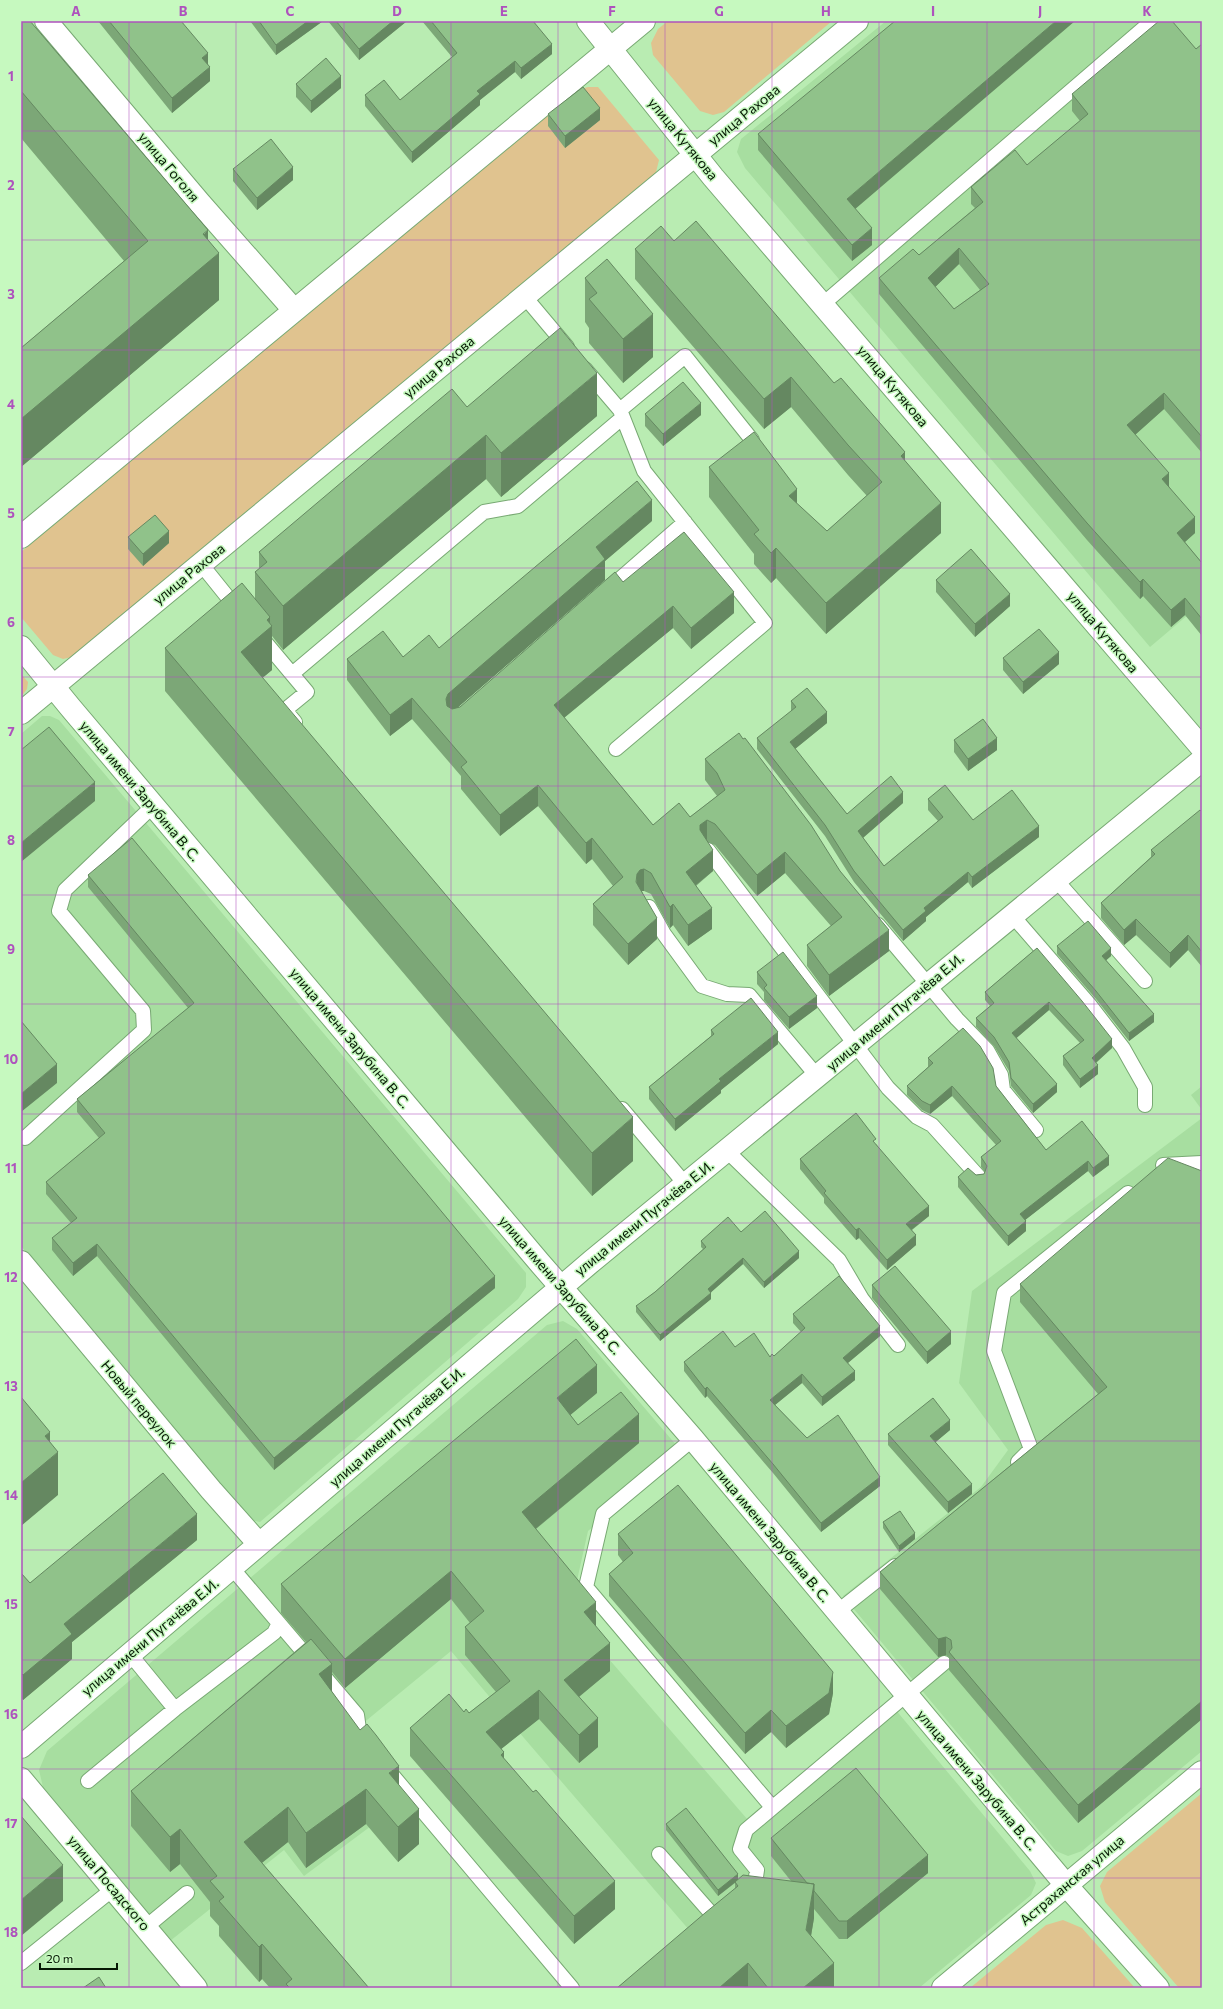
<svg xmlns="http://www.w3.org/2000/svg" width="1223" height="2009" viewBox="0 0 1223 2009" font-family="Commissioner,sans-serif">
  <rect width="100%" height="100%" fill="#b9ecb2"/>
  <!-- built -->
  <path fill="#a7dea0" d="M886,21H1202V603L1150,647L745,168L737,152L741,139Z
    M42,716H50L59,720L526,1273V1287L518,1299L260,1522L250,1520L21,1246V734Z
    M1202,1086V1110L1191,1095Z
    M1202,1118V1751L1082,1851L1068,1856L1056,1851L843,1596L981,1487L1008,1450L959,1383L972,1291Z
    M563,1321L577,1329L683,1453L588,1531L576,1585L589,1636L754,1827L895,1709L1030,1871L1036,1883L1031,1895L919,1988H739L524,1738L451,1651L356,1729L410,1797L304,1876L284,1850L170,1941L43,1787L39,1770L47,1751L547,1325Z"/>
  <!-- green -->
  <path fill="#e0c38f" d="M668,21H832L724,112L713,115L700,111L653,55L651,43L658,29Z
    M588,87H598L659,160L656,172L649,179L72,657L63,659L53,655L21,617V552L578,90Z
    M21,674L28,682L27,689L21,697Z
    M1202,1793V1988H1179L1105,1902L1100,1886L1107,1872Z
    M1063,1920L1082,1928L1135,1988H970L1046,1925Z"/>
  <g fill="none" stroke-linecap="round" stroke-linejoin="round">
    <defs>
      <path id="service" d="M525,297L567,347
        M823,304L1152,21
        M585,369L620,410L644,471L765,623L616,749
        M620,410L685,356L752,440
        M201,564L238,610
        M605,592L685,522
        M260,636L307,692L285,710L295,722
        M292,674L484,512L518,506L622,418
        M708,850L888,1088L917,1117L932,1125L979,1177
        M1056,880L1145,981
        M649,907L664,934L702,986L727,994L749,995L817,1076
        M1012,915L1089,1004L1123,1048L1145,1087V1105
        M878,925L957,1019L987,1050L1001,1075L1003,1090L1036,1130
        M622,1109L686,1185
        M25,1138L144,1030L143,1011L59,911L65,890L153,806
        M727,1151L839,1260L862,1299L898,1345
        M1163,1165L1202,1163
        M693,1439L603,1514L586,1587L772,1807
        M1018,1462L1031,1449L994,1351L1004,1293L1128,1193
        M232,1568L357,1715L360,1737L366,1745
        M837,1612L895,1566
        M130,1654L175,1709
        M388,1770L572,1988
        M88,1781L175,1709L274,1633L279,1623
        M659,1854L717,1920L721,1916
        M750,1893L754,1890L757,1870L740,1849L746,1830L944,1663
        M146,1927L187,1893
        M21,1963L113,1889"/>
      <path id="minor" d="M46,21L199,202L294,310
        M21,537L644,21
        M21,647L70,707L539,1262L693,1439L1066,1885L1158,1988
        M21,713L857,21
        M21,1262L211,1490L259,1544
        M21,1747L592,1261L1202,760
        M21,1779L196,1988"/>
      <path id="tertiary" d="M588,21L713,177L1202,748"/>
      <path id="secondary" d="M943,1988L1202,1772"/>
    </defs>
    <!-- service casing -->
    <use href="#service" stroke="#78a973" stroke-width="16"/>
    <!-- minor casing -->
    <use href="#minor" stroke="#78a973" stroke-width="24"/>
    <!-- tertiary casing -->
    <use href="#tertiary" stroke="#78a973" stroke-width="24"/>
    <!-- secondary casing -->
    <use href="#secondary" stroke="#78a973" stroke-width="24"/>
    <!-- service -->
    <use href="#service" stroke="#fff" stroke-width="14"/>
    <!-- minor -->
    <use href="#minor" stroke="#fff" stroke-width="22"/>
    <!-- tertiary -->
    <use href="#tertiary" stroke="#fff" stroke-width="22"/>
    <!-- secondary -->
    <use href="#secondary" stroke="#fff" stroke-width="22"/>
  </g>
  <!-- wall -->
  <path fill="#7ca777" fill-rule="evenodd" d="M21,21L208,240L219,300L21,467V348L124,261L21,138Z
    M98,21H181L208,64L210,81L172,113Z
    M250,21H323L276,55Z
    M328,21H407L359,60Z
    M422,21H533L552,54L521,79L515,72L480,100V105L412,163L365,106V95L400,100L452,57Z
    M1202,44V453L1164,409L1135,435L1169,486L1195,533L1185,542L1202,563V636L1185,615L1171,627L1143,596L1140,599L1087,540L879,294V278L919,255L975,208L971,204V187L1027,165L1080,121L1072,111V94L1196,49ZM959,264L980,290L954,309L935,287Z
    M296,84L341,88L311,113L296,97Z
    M548,114L600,120L565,148L548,126Z
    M758,134L855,209L872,245L852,261L758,150Z
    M233,169L293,180L257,210L233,181Z
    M674,241L834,383L905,461L941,533L826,634L776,578L771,583L754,564V554L709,497V467L797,504L827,531L867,496L848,475L791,407L764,429L635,279V249Z
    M585,278L653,357L623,383L589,343V328L585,322Z
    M467,407L597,416L501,497L486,479L283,650L272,636V670L262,678L633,1161L592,1196L165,691V648L255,599V572L259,569V552Z
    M645,414L701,415L663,446L645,426Z
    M652,521L605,561V580L457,708L460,707L623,582L734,613L691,649L673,628L564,718L653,825L690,817L717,796L705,780V759L889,951L829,996L807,966V945L831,926L785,873L757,896L715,845L707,842L713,871L696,886L712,929L688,946L673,925L670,928L651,894L644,891H642L657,939L628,965L593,925V904L613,886L592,859L586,864L538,806L500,836L461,789V776L412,719L390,736L347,680V659L403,657L439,648Z
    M128,537L169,543L143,566L128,549Z
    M936,580L1010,606L975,637L936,592Z
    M1003,658L1059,664L1023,694L1003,670Z
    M791,701L827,723L795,749L847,814L903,803L863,838L884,866L938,821L928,810V799L973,820L1039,837L972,888L968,882L926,917V921L903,941L854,882L825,836L757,749V738L791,712Z
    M954,740L997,750L968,771L954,752Z
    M1202,812V967L1188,950L1170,968L1136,935L1124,945L1101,918V903L1151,857V850Z
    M88,875L495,1288L274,1470L97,1256L73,1276L52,1250V1238L71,1223L46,1194V1182L99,1138L77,1112V1099L188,1008L88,887Z
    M1057,946L1111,956L1106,960L1154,1022L1129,1041L1096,999L1057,954Z
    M1037,948L1112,1048L1096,1063L1098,1074L1080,1088L1063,1065V1056L1080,1043L1049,1010L1016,1038L1057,1092L1033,1113L1011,1086L1009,1071L994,1046L976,1027V1018L990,1006L985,1000V992Z
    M757,972L817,1008L789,1029L764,1000V992L757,984Z
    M711,1030L778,1044L721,1090V1093L675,1131L649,1099V1087L711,1036Z
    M928,1058L996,1086L1046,1150L1109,1165L1093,1177L1088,1171L1025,1220L1026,1231L1008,1246L958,1187V1177L984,1174L985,1172L981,1167V1157L996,1145L952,1096L930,1114L922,1110L907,1095V1086L928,1067Z
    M876,1144L929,1216L912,1230L916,1245L887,1270L859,1238L856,1240L824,1203V1198L800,1169V1159Z
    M1202,1171V1719L1078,1823L949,1670V1657L946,1655L938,1657L880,1589V1572L1098,1394L1020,1302V1284Z
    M741,1232L799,1258L764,1288L743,1264L711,1292V1299L660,1341L636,1312V1306L655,1292L703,1249L701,1247V1241Z
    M872,1285L951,1344L927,1364L872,1298Z
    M793,1314L880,1336L848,1363L855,1380L822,1406L802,1383L775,1405L807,1438L880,1486L821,1532L773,1473L707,1396L705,1398L684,1371V1362L735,1347L770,1357L774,1356L801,1332L793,1323Z
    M597,1393L570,1415L578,1425L639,1443L536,1529L596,1627L610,1671L579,1697L598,1747L579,1763L539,1719L501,1749L504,1759L615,1909L574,1944L410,1756V1728L464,1712L469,1713L496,1692L465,1655V1627L470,1623L451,1599L345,1688L332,1672V1692L399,1785L419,1844L398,1862L366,1824L306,1868L288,1842L262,1863L369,1988H270L262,1979L259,1982L219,1936V1926L210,1916V1902L180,1864L170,1872L131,1826V1791L306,1642L281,1613V1584Z
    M950,1430L935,1442L972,1494L948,1513L888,1445V1434Z
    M883,1522L915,1539L899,1552L883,1528Z
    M618,1534L833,1693L829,1714L786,1748L771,1732L745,1754L609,1596V1574L623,1562L618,1555Z
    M197,1540L72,1642V1659L23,1700L21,1698V1573L30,1583Z
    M666,1824L738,1879L791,1881L771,1856V1838L928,1873L847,1939H839L814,1909V1918L811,1936L834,1988H617L735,1889V1883L718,1896L666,1830Z"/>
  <!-- shaded-wall -->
  <path fill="#658861" d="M308,21H323L276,55V45Z
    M393,21H407L359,60V49Z
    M1056,21H1075L847,216V199Z
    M552,44V54L521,79V68Z
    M208,53V68L202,58Z
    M515,61V72L480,100V105L412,163V152L477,91Z
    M210,67V81L172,113V98Z
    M341,76V88L311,113V101Z
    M600,108V120L565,148V136Z
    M293,167V180L257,210V198Z
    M872,228V245L852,261V245Z
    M208,230V262L219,253V300L21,467V419Z
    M959,248V264L928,294V278Z
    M653,314V357L623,383V339Z
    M597,373V416L501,497V453Z
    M791,377V407L764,429V399Z
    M1164,393V409L1127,442V425Z
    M701,403V415L663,446V434Z
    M486,435V479L283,650V606Z
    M905,452V482L901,456Z
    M1169,473V490L1162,479Z
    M797,489V519L789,496Z
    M652,500V521L605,561V580L448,716L446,699L448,694L596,547Z
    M941,503V533L826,634V603Z
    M1195,517V533L1177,549V533Z
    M169,531V543L143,566V554Z
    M776,548V578L771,583V553Z
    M1143,579V596L1140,599V582Z
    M734,592V613L691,649V628Z
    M1010,594V606L975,637V624Z
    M1185,598V615L1171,627V610Z
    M673,606V628L554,726V705Z
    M270,617V627L272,626V670L241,696V652L267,620Z
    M1059,652V664L1023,694V682Z
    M412,698V719L390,736V715Z
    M827,712V723L790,753V742Z
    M997,738V750L968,771V759Z
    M95,782V801L21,862V843Z
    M538,785V806L500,836V815Z
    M903,792V803L858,842V831Z
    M707,820V842L700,830V825Z
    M1039,826V837L972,888V877Z
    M592,838V859L586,864V843Z
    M713,850V871L686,893V872Z
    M785,852V873L757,896V875Z
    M644,869V891H640L637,895V874L640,870Z
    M968,872V882L926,917V921L903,941V930L924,908Z
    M673,904V925L670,928V907Z
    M712,908V929L688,946V925Z
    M657,918V939L628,965V944Z
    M1136,919V935L1124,945V930Z
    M889,930V951L829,996V975Z
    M1188,935V950L1170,968V953Z
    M1111,948V956L1102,964V956Z
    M817,996V1008L789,1029V1017Z
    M1049,1002V1010L1012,1042V1033Z
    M1154,1014V1022L1129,1041V1033Z
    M778,1032V1044L721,1090V1093L675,1131V1119L719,1079Z
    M1112,1039V1048L1092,1066V1058Z
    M57,1064V1083L21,1112V1094Z
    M1098,1065V1074L1080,1088V1079Z
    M1057,1084V1092L1033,1113V1104Z
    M952,1086V1096L930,1114V1105Z
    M633,1117V1161L592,1196V1153Z
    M1109,1156V1165L1093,1177V1168Z
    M1088,1161V1171L1020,1224V1214Z
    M929,1206V1216L906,1234V1224Z
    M1026,1221V1231L1008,1246V1236Z
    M859,1228V1238L856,1240V1230Z
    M916,1235V1245L887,1270V1260Z
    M97,1244V1256L73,1276V1263Z
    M799,1251V1258L764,1288V1282Z
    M743,1258V1264L708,1295V1289Z
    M495,1276V1288L274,1470V1458Z
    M711,1293V1299L660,1341V1335Z
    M880,1326V1336L843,1367V1358Z
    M951,1331V1344L927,1364V1352Z
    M597,1365V1393L557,1426V1398Z
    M855,1371V1380L822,1406V1397Z
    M802,1374V1383L770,1409V1400Z
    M707,1387V1396L705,1398V1389Z
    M639,1414V1443L522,1540V1512Z
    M950,1420V1430L930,1447V1436Z
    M50,1432V1459L58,1452V1495L21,1526V1483L45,1436Z
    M880,1477V1486L821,1532V1523Z
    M972,1484V1494L948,1513V1502Z
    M197,1514V1540L72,1642V1659L23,1700V1675L64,1624Z
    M915,1533V1539L899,1552V1546Z
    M451,1571V1599L345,1688V1659Z
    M596,1602V1630L584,1612Z
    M946,1637V1655L938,1657V1639Z
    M610,1643V1671L564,1709V1680Z
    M332,1664V1698L319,1674Z
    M833,1672V1693L829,1714L786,1748V1726Z
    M539,1690V1719L486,1761V1732Z
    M1202,1701V1719L1078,1823V1805Z
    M771,1710V1732L745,1754V1733Z
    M598,1718V1747L579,1763V1735Z
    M504,1752V1781L501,1755Z
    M399,1766V1800L389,1773Z
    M366,1789V1824L306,1868V1833Z
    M288,1807V1842L244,1877V1842Z
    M419,1809V1844L398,1862V1827Z
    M180,1829V1864L170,1872V1837Z
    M928,1855V1873L847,1939V1921Z
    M63,1865V1901L21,1936V1900Z
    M738,1874V1880L718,1896V1890Z
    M615,1881V1909L574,1944V1916Z
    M814,1884V1918L806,1965V1930Z
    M262,1944V1979L259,1982V1947Z
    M748,1963V1988H719Z
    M834,1963V1988H803Z"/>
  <!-- building -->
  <path fill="#90c28a" stroke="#658861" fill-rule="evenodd" d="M21,21H30L208,230L203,234L219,253L21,419V348L148,241L21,91Z
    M109,21H181L208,53L202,58L210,67L172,98Z
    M259,21H308L276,45Z
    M336,21H393L359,49Z
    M431,21H533L552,44L521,68L515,61L477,91L480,94L412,152L365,95L384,80L400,100L457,53Z
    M895,21H1056L847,199L872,228L852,245L758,134Z
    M1159,21H1172L1196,49L1202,44V437L1164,393L1127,425L1169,473L1162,479L1195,517L1177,533L1202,563V619L1185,598L1171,610L1143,579L1140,582L1087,523L879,278L913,249L919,255L983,202L971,187L1015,150L1027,165L1088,114L1072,94ZM959,248L989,284L954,309L928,278Z
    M326,58L341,76L311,101L296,84Z
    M583,87L600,108L565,136L548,114Z
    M271,139L293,167L257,198L233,169Z
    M696,221L834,383L841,378L905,452L901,456L941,503L826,603L776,548L771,553L754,534L759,530L709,467L754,432L797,489L789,496L827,531L882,482L848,445L791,377L764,399L635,249L661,226L674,241Z
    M607,259L653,314L623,339L589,299L597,293L585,278Z
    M560,328L597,373L501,453L486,435L283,606L255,572L267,562L259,552L452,389L467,407Z
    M683,382L701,403L663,434L645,414Z
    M637,481L652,500L596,547L605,559L448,694L446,699L447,706L452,709L460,707L615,572L623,582L684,532L734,592L691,628L673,606L554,705L653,825L679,803L690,817L725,790L717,773L705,759L739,733L743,739L745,738L811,825L840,871L889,930L829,975L807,945L842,917L785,852L757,875L715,824L707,820L700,825V830L713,850L686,872L712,908L688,925L673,904L670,907L651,873L644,869L640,870L637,874L636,882L657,918L628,944L593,904L623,877L592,838L586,843L538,785L500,815L461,767L467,762L412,698L390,715L347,659L383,631L403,657L429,635L439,648Z
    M155,515L169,531L143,554L128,537Z
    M971,549L1010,594L975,624L936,580Z
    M242,583L270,617L267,620L272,626L241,652L633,1117L592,1153L165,648Z
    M1039,629L1059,652L1023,682L1003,658Z
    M807,688L827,712L790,742L847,814L891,776L903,792L858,831L884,866L943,817L928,799L945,785L973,820L1012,790L1039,826L972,877L968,872L924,908L926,911L903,930L854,871L825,825L757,738L796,707L791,701Z
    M983,719L997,738L968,759L954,740Z
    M49,727L95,782L21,843V750Z
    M1200,810L1202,812V952L1188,935L1170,953L1136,919L1124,930L1101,903L1155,854L1151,850Z
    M132,838L495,1276L274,1458L97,1244L73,1263L52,1238L77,1218L46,1182L105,1133L77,1099L194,1003L88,875Z
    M1088,921L1111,948L1102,956L1154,1014L1129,1033L1096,991L1057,946Z
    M1037,948L1082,1001L1112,1039L1092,1058L1098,1065L1080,1079L1063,1056L1084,1040L1049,1002L1012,1033L1057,1084L1033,1104L1011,1078L1009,1062L994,1037L976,1018L994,1003L985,992Z
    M783,952L817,996L789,1017L764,988L767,985L757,972Z
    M751,998L778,1032L719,1079L721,1081L675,1119L649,1087L714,1034L711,1030Z
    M21,1021L57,1064L21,1094Z
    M963,1028L980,1046L993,1068L996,1086L1046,1150L1082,1121L1109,1156L1093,1168L1088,1161L1020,1214L1026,1221L1008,1236L958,1177L968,1168L976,1175L984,1174L987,1166L981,1157L1001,1141L952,1086L930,1105L922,1101L907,1086L933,1063L928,1058Z
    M856,1113L876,1139L873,1141L929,1206L906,1224L916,1235L887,1260L859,1228L856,1230L824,1193L826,1191L800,1159Z
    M1168,1158L1202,1171V1701L1078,1805L949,1652L952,1648L951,1640L946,1637L938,1639L880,1572L1107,1387L1020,1284Z
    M765,1211L799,1251L764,1282L743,1258L708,1289L711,1293L660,1335L636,1306L655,1292L706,1247L701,1241L728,1217L741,1232Z
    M895,1266L951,1331L927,1352L872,1285Z
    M839,1276L880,1326L843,1358L855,1371L822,1397L802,1374L770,1400L807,1438L838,1415L880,1477L821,1523L773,1464L707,1387L705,1389L684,1362L723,1331L735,1347L754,1333L770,1357L772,1354L774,1356L805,1328L793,1314Z
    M576,1339L597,1365L557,1398L578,1425L621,1392L639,1414L522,1512L596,1602L584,1612L610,1643L564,1680L598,1718L579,1735L539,1690L486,1732L504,1752L501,1755L533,1792L536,1790L615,1881L574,1916L410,1728L449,1694L464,1712L466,1709L469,1713L510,1681L465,1627L484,1611L451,1571L345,1659L281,1584Z
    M21,1397L50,1432L45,1436L58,1452L21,1483Z
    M933,1398L950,1420L930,1436L972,1484L948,1502L888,1434Z
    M163,1473L197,1514L64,1624L72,1634L23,1675L21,1673V1573L30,1583Z
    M678,1485L833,1672L829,1693L786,1726L771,1710L745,1733L609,1574L633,1553L618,1534Z
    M900,1511L915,1533L899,1546L883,1522Z
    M311,1639L332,1664L319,1674L360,1730L367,1724L376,1735L399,1766L389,1773L419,1809L398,1827L366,1789L306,1833L288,1807L244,1842L369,1988H290L286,1984L292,1979L262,1944L259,1947L219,1901L224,1897L210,1881L217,1876L180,1829L170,1837L131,1791Z
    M856,1768L928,1855L847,1921H839L814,1891V1884L807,1883L771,1838Z
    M686,1808L738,1874L718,1890L666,1824Z
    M21,1816L63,1865L21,1900Z
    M743,1875L814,1884L806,1930L834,1963L803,1988H768L748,1963L719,1988H617L705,1913L738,1886L735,1882Z
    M99,1977L106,1988H83Z"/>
  <!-- grid -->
  <path fill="none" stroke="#ae52bd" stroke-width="1" stroke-opacity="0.55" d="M129,21V1988M236,21V1988M344,21V1988M451,21V1988M558,21V1988M665,21V1988M772,21V1988M879,21V1988M987,21V1988M1094,21V1988M21,131H1202M21,240H1202M21,350H1202M21,459H1202M21,568H1202M21,677H1202M21,786H1202M21,895H1202M21,1004H1202M21,1114H1202M21,1223H1202M21,1332H1202M21,1441H1202M21,1550H1202M21,1660H1202M21,1769H1202M21,1878H1202"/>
  <g text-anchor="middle" stroke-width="3" stroke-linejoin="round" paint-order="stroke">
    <!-- street labels -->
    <g font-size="14" fill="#061804" stroke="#c6f9bf">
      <text transform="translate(744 115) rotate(-39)" y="5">улица Рахова</text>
      <text transform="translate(683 139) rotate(51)" y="5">улица Кутякова</text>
      <text transform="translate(169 167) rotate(50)" y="5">улица Гоголя</text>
      <text transform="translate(439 367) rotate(-40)" y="5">улица Рахова</text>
      <text transform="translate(893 386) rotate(50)" y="5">улица Кутякова</text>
      <text transform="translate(189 574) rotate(-39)" y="5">улица Рахова</text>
      <text transform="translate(1103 632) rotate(50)" y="5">улица Кутякова</text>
      <text transform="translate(140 791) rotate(50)" y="5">улица имени Зарубина В. С.</text>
      <text transform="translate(895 1012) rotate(-40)" y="5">улица имени Пугачёва Е.И.</text>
      <text transform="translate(350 1038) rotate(50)" y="5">улица имени Зарубина В. С.</text>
      <text transform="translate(644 1218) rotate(-39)" y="5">улица имени Пугачёва Е.И.</text>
      <text transform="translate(560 1285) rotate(49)" y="5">улица имени Зарубина В. С.</text>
      <text transform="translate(139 1404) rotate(50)" y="5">Новый переулок</text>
      <text transform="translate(397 1427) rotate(-41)" y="5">улица имени Пугачёва Е.И.</text>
      <text transform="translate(770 1532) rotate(50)" y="5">улица имени Зарубина В. С.</text>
      <text transform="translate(150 1637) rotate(-40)" y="5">улица имени Пугачёва Е.И.</text>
      <text transform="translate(977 1780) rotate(50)" y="5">улица имени Зарубина В. С.</text>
      <text transform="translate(1072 1880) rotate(-40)" y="5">Астраханская улица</text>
      <text transform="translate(109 1883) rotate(50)" y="5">улица Посадского</text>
    </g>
  </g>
  <!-- border -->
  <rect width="1223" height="2009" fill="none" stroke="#c6f9bf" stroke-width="44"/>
  <!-- scale -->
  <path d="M40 1963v6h77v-6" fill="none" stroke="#061804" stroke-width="2"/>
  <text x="46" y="1963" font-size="12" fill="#061804" stroke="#c6f9bf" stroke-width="3" paint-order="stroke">20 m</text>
  <rect x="22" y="22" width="1179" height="1965" fill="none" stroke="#ae52bd" stroke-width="1.5"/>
  <g font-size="13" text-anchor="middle" font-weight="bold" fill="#ae52bd">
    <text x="76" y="16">A</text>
    <text x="183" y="16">B</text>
    <text x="290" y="16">C</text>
    <text x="397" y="16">D</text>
    <text x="504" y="16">E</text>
    <text x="612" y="16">F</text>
    <text x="719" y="16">G</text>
    <text x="826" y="16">H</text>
    <text x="933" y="16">I</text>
    <text x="1040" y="16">J</text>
    <text x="1147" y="16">K</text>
    <text x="11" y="81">1</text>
    <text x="11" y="190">2</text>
    <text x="11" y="299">3</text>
    <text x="11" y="409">4</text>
    <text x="11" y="518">5</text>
    <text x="11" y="627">6</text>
    <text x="11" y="736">7</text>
    <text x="11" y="845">8</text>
    <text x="11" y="954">9</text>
    <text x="11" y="1064">10</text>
    <text x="11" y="1173">11</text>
    <text x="11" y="1282">12</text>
    <text x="11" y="1391">13</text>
    <text x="11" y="1500">14</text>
    <text x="11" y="1609">15</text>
    <text x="11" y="1719">16</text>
    <text x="11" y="1828">17</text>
    <text x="11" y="1937">18</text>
  </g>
</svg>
